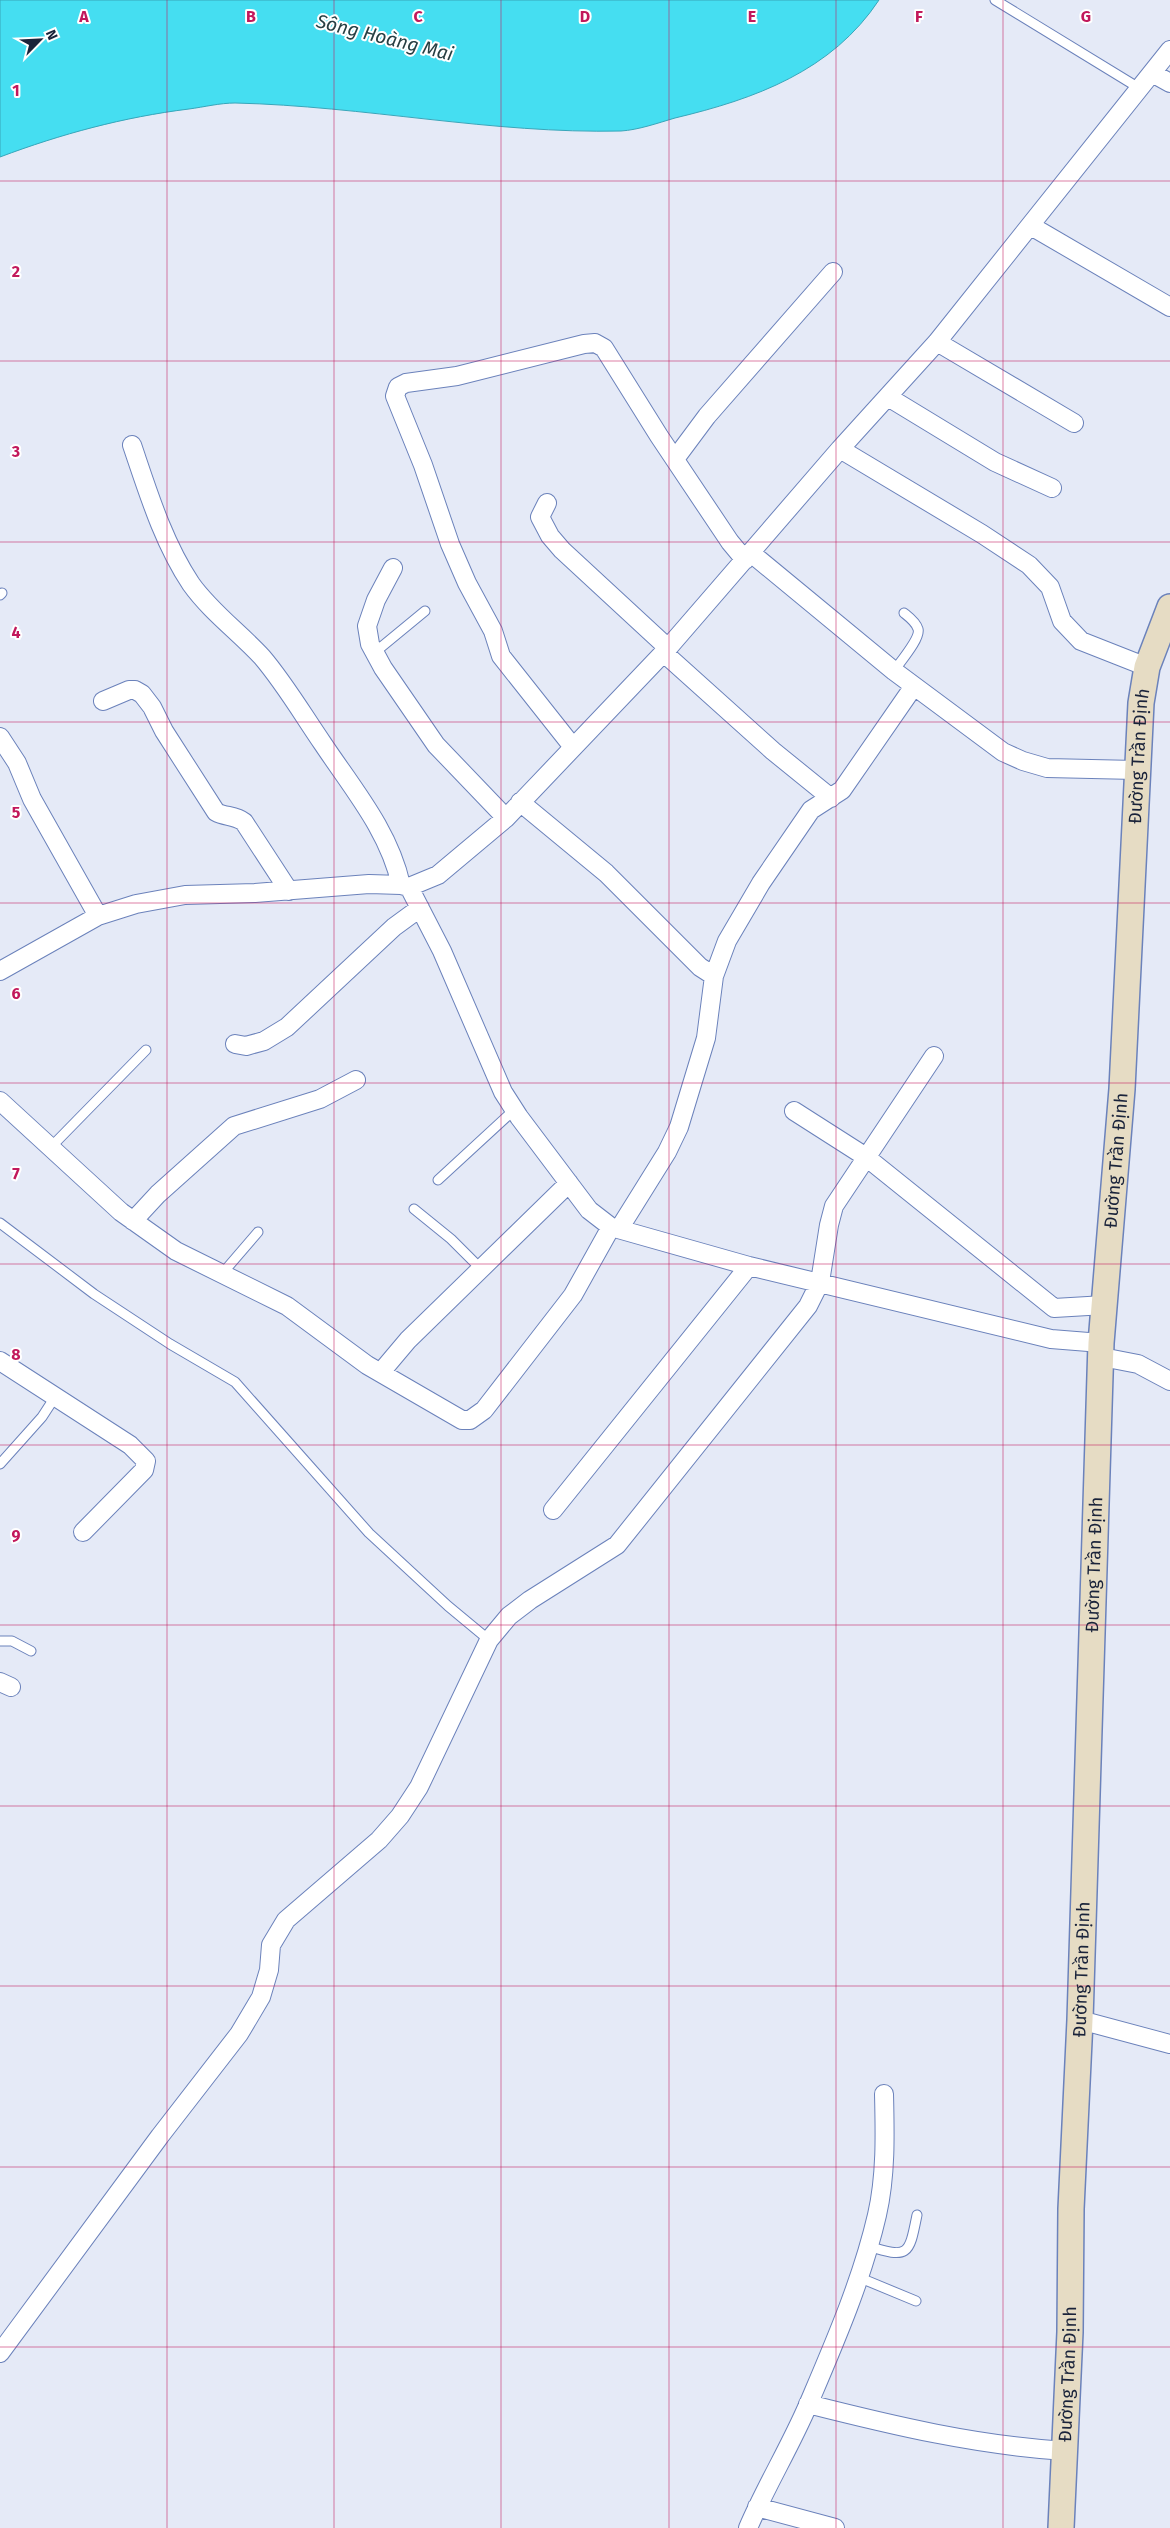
<svg xmlns="http://www.w3.org/2000/svg" width="1170" height="2528" viewBox="0 0 1170 2528" font-family="'Fira Sans',sans-serif">
  <rect width="100%" height="100%" fill="#e5eaf7"/>
  <!-- water -->
  <path fill="#45def1" stroke="#38a6ba" d="M0,0H879C832,71 755,99 675,118C658,123 638,130 621,131C492,134 364,106 235,103C220,103 204,107 189,109C124,117 61,134 0,157Z"/>
  <g fill="none" stroke-linecap="round" stroke-linejoin="round">
    <defs>
      <path id="lane" d="M995,0L1139,88
        M0,595L2,593
        M374,653L425,611
        M894,671C900,662 921,638 918,629C916,622 909,617 904,613
        M51,1147L146,1050
        M438,1180L514,1110
        M414,1209L451,1239L481,1269
        M0,1223L94,1294L170,1344L235,1382L369,1533L448,1606L489,1640
        M221,1275L258,1232
        M0,1464L42,1417L55,1397
        M0,1641H12L31,1651
        M868,2246C909,2259 909,2255 917,2215
        M858,2277L916,2301"/>
      <path id="street" d="M1152,73L1170,83
        M1031,226L1170,307
        M937,342L1074,423
        M888,397L995,462L1052,488
        M132,445C148,492 163,542 191,584C211,612 239,632 262,657C285,684 303,715 323,744C353,789 389,831 401,885
        M840,449L982,534L1029,565L1050,587L1062,621L1081,641L1147,667
        M675,459L707,416L833,272
        M547,503L540,517L550,536L562,550L668,648
        M751,553L894,671L1003,752L1023,761L1047,768L1136,770
        M393,568L376,600L367,626L370,644L383,668L436,745L506,818
        M664,653L773,751L831,798
        M103,701L129,690H135L142,694L152,707L164,731L216,812C225,817 235,815 244,822L289,891
        M0,737L17,763L32,799L98,916
        M573,747L501,656L493,631L467,583L450,544L423,465L395,396L398,387L406,383L457,376L584,344L595,343L604,348L659,436L730,542L745,560
        M520,802L606,873L700,967L714,976
        M409,887L442,951L503,1092L519,1117L589,1210L611,1227L749,1266L1051,1339L1101,1343
        M0,971L98,916L136,904L185,895L255,893L369,884L401,885L409,887L438,875L506,818L668,648L840,449L937,342L1170,50
        M235,1044L246,1046L264,1041L287,1027L394,927L420,908
        M0,1101L121,1212L176,1251L287,1306L367,1365L462,1420H470L484,1410L573,1295L611,1227
        M794,1111L866,1157L1054,1308L1105,1305
        M133,1221L158,1194L234,1126L320,1099L356,1080
        M619,1229L667,1152L679,1127L706,1038L714,976L727,941L761,883L811,810L842,790L914,686
        M1102,1357L1138,1364L1170,1381
        M0,1361L130,1445L146,1461L144,1470L83,1532
        M381,1372L408,1340L569,1183
        M553,1510L749,1266
        M0,1682L11,1687
        M1080,2020L1170,2044
        M0,2353L160,2136L239,2034L261,1997L269,1970L271,1945L286,1920L379,1840L400,1816L419,1787L489,1640L509,1616L530,1600L617,1545L808,1306L820,1282L829,1225L834,1206L934,1056
        M808,2404C895,2426 975,2445 1065,2451
        M757,2507L835,2528
        M748,2528C766,2486 790,2447 808,2405C834,2344 862,2280 877,2215C886,2176 885,2134 884,2094"/>
      <g id="secondary">
        <path id="s1" d="M1061,2528L1070,2332L1071,2209L1080,2020L1101,1343L1122,1089L1141,703L1147,667L1170,607"/>
      </g>
    </defs>
    <!-- lane casing -->
    <use href="#lane" stroke="#6b82bb" stroke-width="11"/>
    <!-- street casing -->
    <use href="#street" stroke="#6b82bb" stroke-width="20"/>
    <!-- secondary casing -->
    <use href="#secondary" stroke="#6b82bb" stroke-width="28"/>
    <!-- lane -->
    <use href="#lane" stroke="#fff" stroke-width="9"/>
    <!-- street -->
    <use href="#street" stroke="#fff" stroke-width="18"/>
    <!-- secondary -->
    <use href="#secondary" stroke="#e6dcc4" stroke-width="25"/>
  </g>
  <!-- grid -->
  <path fill="none" stroke="#c2185b" stroke-width="1" stroke-opacity="0.55" d="M167,0V2528M334,0V2528M501,0V2528M669,0V2528M836,0V2528M1003,0V2528M0,181H1170M0,361H1170M0,542H1170M0,722H1170M0,903H1170M0,1083H1170M0,1264H1170M0,1445H1170M0,1625H1170M0,1806H1170M0,1986H1170M0,2167H1170M0,2347H1170"/>
  <g text-anchor="middle" stroke-width="4" stroke-linejoin="round" paint-order="stroke">
    <!-- street labels -->
    <g font-size="18" fill="#1a233a" stroke="#fff">
      <text dy="6" stroke="none"><textPath href="#s1" startOffset="1774">Đường Trần Định</textPath></text>
      <text dy="6" stroke="none"><textPath href="#s1" startOffset="1369">Đường Trần Định</textPath></text>
      <text dy="6" stroke="none"><textPath href="#s1" startOffset="964">Đường Trần Định</textPath></text>
      <text dy="6" stroke="none"><textPath href="#s1" startOffset="559">Đường Trần Định</textPath></text>
      <text dy="6" stroke="none"><textPath href="#s1" startOffset="154">Đường Trần Định</textPath></text>
    </g>
    <!-- water labels -->
    <g font-size="19" font-style="italic" fill="#274044" stroke="#fff">
      <text transform="translate(385 37) rotate(14)" y="7">Sông Hoàng Mai</text>
    </g>
  </g>
  <g font-size="16" text-anchor="middle" font-weight="bold" fill="#c2185b" stroke="#fff" stroke-width="4" stroke-linejoin="round" paint-order="stroke">
    <text x="84" y="22">A</text>
    <text x="251" y="22">B</text>
    <text x="418" y="22">C</text>
    <text x="585" y="22">D</text>
    <text x="752" y="22">E</text>
    <text x="919" y="22">F</text>
    <text x="1086" y="22">G</text>
    <text x="16" y="96">1</text>
    <text x="16" y="277">2</text>
    <text x="16" y="457">3</text>
    <text x="16" y="638">4</text>
    <text x="16" y="818">5</text>
    <text x="16" y="999">6</text>
    <text x="16" y="1179">7</text>
    <text x="16" y="1360">8</text>
    <text x="16" y="1541">9</text>
  </g>
  <!-- north arrow -->
  <g transform="translate(40 40) rotate(66)" stroke="#ffffff" stroke-width="4" paint-order="stroke">
  <path d="M0-4L9 19L0 12L-9 19Z" fill="#1a233a"/>
  <text y="-8" font-size="14" font-weight="bold" text-anchor="middle" fill="#1a233a">N</text>
  </g>
</svg>
